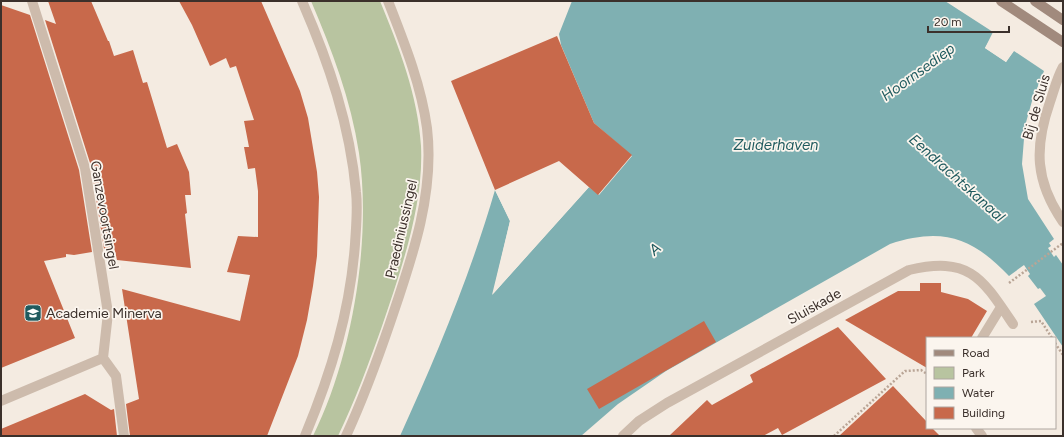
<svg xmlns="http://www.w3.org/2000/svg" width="1064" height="437" viewBox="0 0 1064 437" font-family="Figtree,sans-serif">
  <rect width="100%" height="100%" fill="#f4ebe1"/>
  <!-- green -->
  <path fill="#b8c4a0" d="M311,1H380C399,47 418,96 421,146C424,206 400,273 381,329C368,365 355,401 338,436H313C352,358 372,240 359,153C351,100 332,50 311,1Z"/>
  <!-- water -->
  <path fill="#7fb0b2" d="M572,1H962L957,8L961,11L1013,1L985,48L1006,62L1014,51L1044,71L1032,101L1025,126L1022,164L1028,199L1054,239L1049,243L1051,246L1048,248L1054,257L1056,255L1063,265V347L1034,304L1046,296L1040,288L1038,289L1028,276L1030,274L1024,265L1009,276C972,237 942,227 890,244L666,371L618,404L581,436H400C436,357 471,273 495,190L510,221L493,294L589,187L599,195L632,156L594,123L561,45L559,34Z"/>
  <!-- pier -->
  <path fill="#f4ebe1" d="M945,1H964L960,9L965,1H1015L987,47L1005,60L1012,50L1015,49L1006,62L985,48L993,32Z
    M587,185L589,187L492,295L510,221L495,190L496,189L512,221L496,287Z"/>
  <!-- building -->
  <path fill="#c8694b" d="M48,1H91L108,41H109L114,56L133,50L143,83L147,82L167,148L177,144L189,172L191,195H185L187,213L185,214L191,268L117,260L114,247L104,249L91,166L45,20L56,24Z
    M179,1H261L300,91L308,118L317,172L319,197L317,256L313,286L307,320L298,356L267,436H130L126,404L139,399L122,289L240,321L250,275L227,272L238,236L258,237V191L255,168L248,169L244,147H249L244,121L254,120L236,66L230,68L226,58L210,66L192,25Z
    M1,5L30,15L79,170L92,252L74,255L66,254V257L44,261L75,338L1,368Z
    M557,36L594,123L632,155L598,195L559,161L495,190L451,81Z
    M920,283H941V292L968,299L987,311L971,338H927V368L845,320L898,291H920Z
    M704,321L716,342L599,409L587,389Z
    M838,327L886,379L782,435L778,428L763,436H669L707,400L712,405L753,382L750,375Z
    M893,386L927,422V428H932L940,436H839Z
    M85,394L111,410L114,409L117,436H1V429Z"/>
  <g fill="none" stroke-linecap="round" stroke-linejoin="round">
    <!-- path -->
    <path stroke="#b9a596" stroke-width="2.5" stroke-dasharray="2 2" stroke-linecap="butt" d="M1009,283L1063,243
      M1031,322L1041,321L1052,338
      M1055,343L1063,355
      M834,436L905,371L921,370L927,374"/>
    <!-- minor -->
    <path stroke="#cdbbac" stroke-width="10" d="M32,1L85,168L108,313L103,358L116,376L124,436
      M302,1C329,63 350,125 356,192C358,209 356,227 355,244C350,312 331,373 305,436
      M1063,67C1057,78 1054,90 1050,102C1034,148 1035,181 1063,222
      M982,338L1001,307
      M1,401L103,358
      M976,428L982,436
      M346,436C363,399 377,361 390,323C411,261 435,195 427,128C421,84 404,42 388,1
      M623,436L639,421L667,403L909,270C970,256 982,278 1013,324"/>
    <!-- secondary -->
    <path stroke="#a18a7d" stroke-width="10" d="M1001,1L1063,42
      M1035,1L1063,20"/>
  </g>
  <!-- icons -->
  <defs>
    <symbol id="university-square" viewBox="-11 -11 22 22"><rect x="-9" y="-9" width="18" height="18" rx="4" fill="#1f5a5e" stroke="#fbf5ee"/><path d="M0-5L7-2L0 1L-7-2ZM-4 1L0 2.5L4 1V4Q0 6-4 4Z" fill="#fff"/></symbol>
  </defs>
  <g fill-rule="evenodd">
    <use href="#university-square" x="23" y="303" width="20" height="20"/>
  </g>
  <g text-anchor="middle" stroke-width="3.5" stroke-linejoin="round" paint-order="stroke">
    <!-- street labels -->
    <g font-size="14" fill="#3b302b" stroke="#fbf5ee">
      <text transform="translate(1036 107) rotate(-74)" y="5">Bij de Sluis</text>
      <text transform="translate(105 215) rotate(80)" y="5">Ganzevoortsingel</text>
      <text transform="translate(401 229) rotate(-77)" y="5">Praediniussingel</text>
      <text transform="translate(814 306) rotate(-29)" y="5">Sluiskade</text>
    </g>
    <!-- poi labels -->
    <g font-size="14" fill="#3b302b" stroke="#fbf5ee" text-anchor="start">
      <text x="46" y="318">Academie Minerva</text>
    </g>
    <!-- water labels -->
    <g font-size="15" font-style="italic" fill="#1f5a5e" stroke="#fbf5ee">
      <text transform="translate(918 72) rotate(-36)" y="5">Hoornsediep</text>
      <text x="776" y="150">Zuiderhaven</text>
      <text transform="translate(957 178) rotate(42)" y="5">Eendrachtskanaal</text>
      <text transform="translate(655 249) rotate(-42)" y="5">A</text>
    </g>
  </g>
  <!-- border -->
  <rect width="1064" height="437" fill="none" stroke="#3b302b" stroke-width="4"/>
  <!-- legend -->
  <rect x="926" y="337" width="130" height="92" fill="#fbf5ee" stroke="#aea6a0"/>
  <rect x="934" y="350" width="20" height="6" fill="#a18a7d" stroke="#aea6a0"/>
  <text x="962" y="357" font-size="12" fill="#3b302b">Road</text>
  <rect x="934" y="367" width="20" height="12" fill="#b8c4a0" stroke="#aea6a0"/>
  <text x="962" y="377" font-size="12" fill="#3b302b">Park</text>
  <rect x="934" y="387" width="20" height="12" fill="#7fb0b2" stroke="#aea6a0"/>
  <text x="962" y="397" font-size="12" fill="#3b302b">Water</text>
  <rect x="934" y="407" width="20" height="12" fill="#c8694b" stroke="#aea6a0"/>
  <text x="962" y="417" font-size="12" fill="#3b302b">Building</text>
  <!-- scale -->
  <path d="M928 26v6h81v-6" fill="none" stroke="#3b302b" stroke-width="2"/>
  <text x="934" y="26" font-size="12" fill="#3b302b" stroke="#fbf5ee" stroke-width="3" paint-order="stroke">20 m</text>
</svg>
